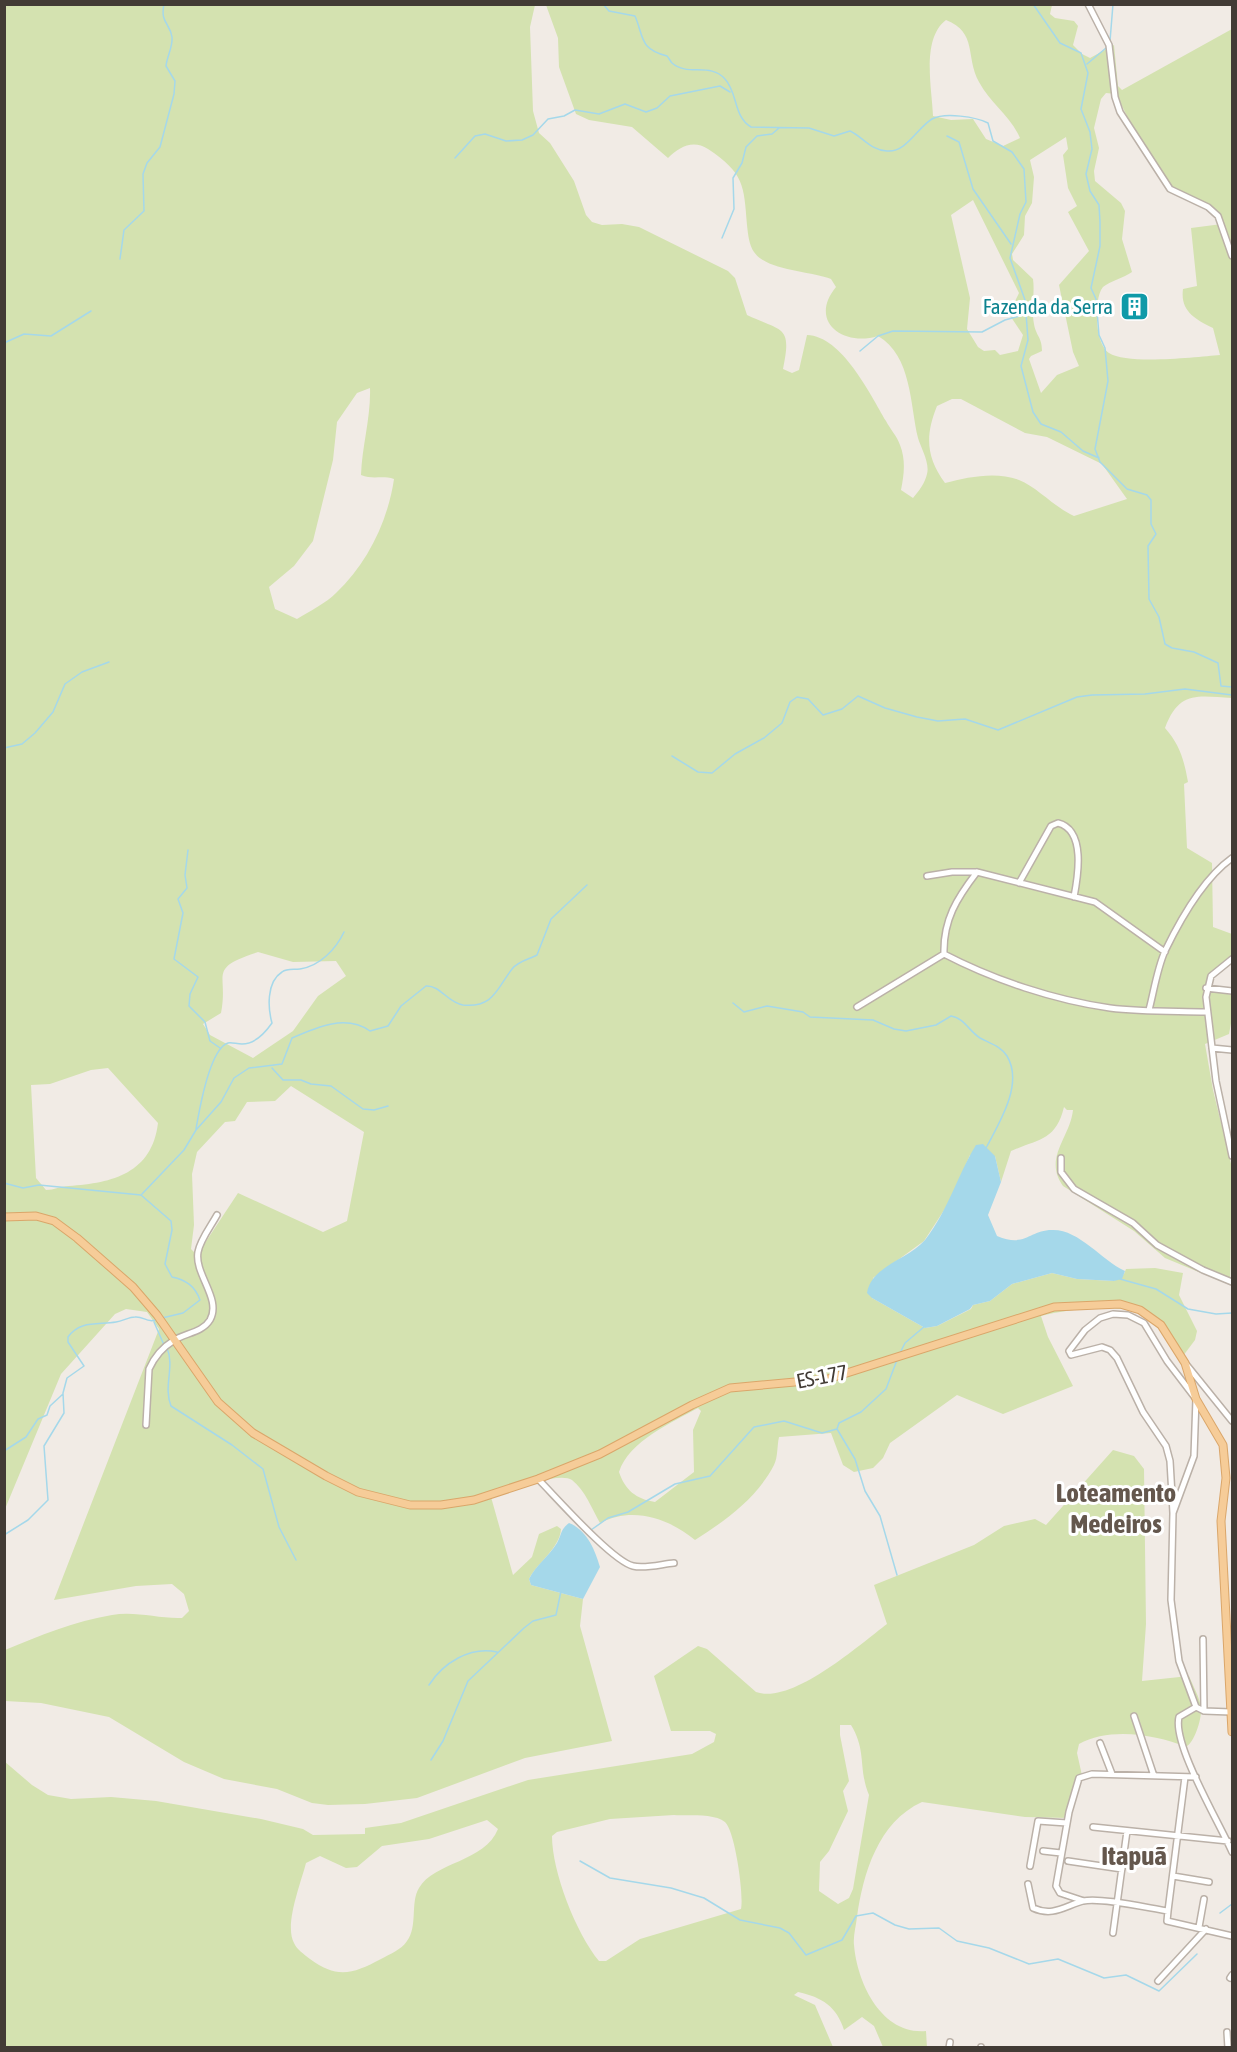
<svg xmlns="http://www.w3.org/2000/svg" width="1237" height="2052" viewBox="0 0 1237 2052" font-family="'Asap Condensed',sans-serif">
  <rect width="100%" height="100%" fill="#f1ebe5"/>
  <!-- green -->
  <path fill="#d4e2b0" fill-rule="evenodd" d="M5,5H535L530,27L533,111L539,133L550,143L574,181L586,215L592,222L602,225L622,224L639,227L728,271L735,278L747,315C783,332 792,325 783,369L792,373L799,370L807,335C842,336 870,394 886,421C890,429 897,436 900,445C906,460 904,475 901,490L913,498C919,491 925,483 927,474C930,463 921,448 918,438C910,405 912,356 878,336C843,347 808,321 836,287L831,279C811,271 767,271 754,252C749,245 748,234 747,225C744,185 744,173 708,149C693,139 679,147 668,158L632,127L589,120L576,114L559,67L558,38L546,5H1052L1050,14L1055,18L1074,21L1078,26L1073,45L1082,54L1090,58L1114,45L1118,86L1122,90L1232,29V698C1198,696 1179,690 1165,728C1180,745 1184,760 1188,782L1184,784L1187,848L1212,863L1213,927L1232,934V956L1221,965L1210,981L1213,991L1232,995V1018L1229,1034L1205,1044L1213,1090L1232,1168L1230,1285L1165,1258L1134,1231L1063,1186C1043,1158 1070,1138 1073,1110H1067L1064,1107C1056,1141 1038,1139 1011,1151L1001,1182L995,1156L970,1155L950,1201L924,1241L873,1278L872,1298L925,1328L937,1326L971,1309L973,1305L990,1301L1012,1284L1052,1273L1077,1279L1114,1281L1124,1274L1126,1269L1155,1268L1183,1273L1179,1295L1197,1331L1195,1340L1183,1356C1173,1343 1162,1324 1148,1316C1124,1302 1067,1309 1041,1316L1048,1337L1073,1386L1003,1414L957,1395L890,1443L883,1458L873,1468L854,1472L843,1465L831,1433L779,1437C777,1445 778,1457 774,1465C757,1498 725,1521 695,1540C668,1518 633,1506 600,1523C592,1509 585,1490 572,1480C558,1471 508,1492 491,1497L513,1575L532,1557L539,1534L557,1526L561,1529C560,1548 537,1563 529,1579L531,1585L583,1599L580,1626L612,1741L525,1758L417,1798L365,1804L328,1805L312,1803L277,1789L224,1779L184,1762L109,1717L41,1703L5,1701V1650C39,1636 75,1621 112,1615C136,1611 159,1619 182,1618L189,1611L184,1594L172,1584L136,1586L54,1600L159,1329L147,1312L126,1309L115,1314L61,1374L5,1509ZM946,20C978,33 965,56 979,82C990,103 1010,115 1020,138L1003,146L986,139L973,119L951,120L933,116C932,88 921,39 946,20ZM1106,93L1116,94L1137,136L1171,186L1219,213L1222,224L1191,228L1197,286L1183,289C1180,311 1195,319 1213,328L1220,355C1197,357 1127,365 1109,353C1100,347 1097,329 1097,319C1097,310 1097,294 1103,287C1110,281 1124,278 1132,272L1122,239L1125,211L1121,203L1095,181L1094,171L1099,148L1094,128L1101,99ZM1066,137L1068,149L1063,155L1068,188L1077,206L1068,212L1089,251L1059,285L1073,352L1079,366L1057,375L1041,393L1029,359L1031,356L1042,351C1042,337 1036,336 1034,324C1031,308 1035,293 1033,279L1013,260L1012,254L1024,235L1025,216L1032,203L1034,177L1030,160ZM973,200L1019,293L1009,314L1023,335L1018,351L1000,355L995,350L984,351L978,347L967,329L970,298L951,215ZM370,388C371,417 362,446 361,475C373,480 382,475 394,479C388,521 367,564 336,593C326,603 310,611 297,619L275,609L269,587L294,566L313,541L333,460L337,422L357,393ZM952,399H961L1025,433L1047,437L1102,464L1127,499L1074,516C1054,507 1037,487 1019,480C996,471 968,477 945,483C926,457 925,436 937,406ZM258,952L293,962L336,961L346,976L318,996L293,1031L253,1058L210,1035L203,1024L221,1013C229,973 206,969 258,952ZM108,1068L158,1123C152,1173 113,1183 69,1186C61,1186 54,1190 46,1190L36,1178L31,1085L50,1084L91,1070ZM291,1086L364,1132L347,1221L323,1232L238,1193L197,1255L191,1249L194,1225L192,1174L197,1152L225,1122L235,1121L247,1102L275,1101ZM698,1408L701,1411L693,1430L694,1472L655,1502C636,1499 625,1490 619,1472C629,1441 671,1423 698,1408Z
    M1113,1450L1134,1456L1144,1469L1146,1624L1142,1681L1189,1676C1193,1686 1200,1698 1201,1708C1202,1718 1195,1742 1186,1747C1155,1734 1109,1727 1079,1744L1077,1753L1083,1780L1078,1784L1068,1818L1025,1817L922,1802C878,1822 863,1874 857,1917C856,1926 853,1936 854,1945C857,1982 881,2035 926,2031L927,2048L883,2047L874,2026L862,2017L844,2030C837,2007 822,1997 798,1992L794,1995L815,2005L833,2047H5L4,1761L32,1785L48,1795L71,1799L111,1797L156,1801L261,1819L303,1829L313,1835L365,1834V1828L401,1823L528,1780L692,1754L714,1742L716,1734L710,1731H671L654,1676L698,1646L707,1649L756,1692C792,1705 859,1645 887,1624L874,1585L974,1545L1004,1526L1035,1519L1046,1525ZM840,1725H851C867,1751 858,1769 869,1795L853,1889L849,1898L838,1904L819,1891L820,1862L829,1851L848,1811L843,1791L849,1781L840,1735ZM674,1815C688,1816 714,1813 725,1822C735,1831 744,1895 741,1909L640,1939L606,1961H599C576,1933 552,1872 552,1836L557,1832L610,1819ZM487,1820L498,1829C485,1862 434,1862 419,1888C410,1902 418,1927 407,1941C401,1950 390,1954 381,1959C353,1974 337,1979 310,1959C304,1954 297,1950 294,1943C284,1925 301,1883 306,1863L320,1856L346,1868L357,1867L382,1846L429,1839Z"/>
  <!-- water -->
  <path fill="#a5d8ea" d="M983,1144L995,1156L1001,1182L988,1215L997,1236C1026,1248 1029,1230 1052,1230C1079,1229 1101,1260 1125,1271L1122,1279L1114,1281L1077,1279L1052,1273L1012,1284L990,1301L973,1305L970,1309L937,1326L925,1328L872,1298L867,1293C871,1266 909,1259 925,1240C948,1211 957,1176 976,1145Z
    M569,1523C587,1530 595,1550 600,1567L583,1599L531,1585L529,1579C536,1565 549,1556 557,1543C562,1534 560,1530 569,1523Z"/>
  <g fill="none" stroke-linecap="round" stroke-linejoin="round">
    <!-- stream -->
    <path stroke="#a5d8ea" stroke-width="1.5" d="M603,4L609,11L635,16C644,37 639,49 667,56C669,58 670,61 672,63C688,77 710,62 725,79C738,93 733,116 751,127L809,128L834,136L850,131C863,137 870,150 887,151C906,153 917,128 932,119C945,112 976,117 988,123L993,141L1012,152L1024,169L1026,202L1020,214L1010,258L1025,300L1028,340L1021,366L1033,412L1041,424L1061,432L1083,451L1099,458
      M1033,4L1060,43L1081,53L1088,73L1081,109L1090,132L1092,149L1086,174L1090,191L1099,205L1100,222V246L1091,288L1096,299L1099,335L1105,348L1108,381L1095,449L1100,462L1127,489L1147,495L1151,500V524L1156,534L1148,546L1149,599L1159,617L1165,644L1172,648L1194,652L1218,663L1221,686L1232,687
      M1110,41L1113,4
      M1087,64L1106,48
      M947,136L959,142L973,189L1011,244
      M455,158L475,136L485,134L506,141L522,140L533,135L548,119L564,116L575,110L599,114L625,104L646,112L657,108L670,96L720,86L730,92
      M722,238L734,209L733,178L742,163L746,147L757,136L772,134L779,128
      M120,259L124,230L144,211L143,174L147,163L160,147L174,94L175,81L166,66C167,56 173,47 172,37C170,23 160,23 164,4
      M4,343L24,334L51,336L91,311
      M860,351L878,336L893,331L982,332L1005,320L1023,315
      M4,748L22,744L35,733L53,712L65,684L82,672L109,662
      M672,756L698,772L712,773L735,754L764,738L782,723L790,702L797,697L808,699L823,715L842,709L858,696L885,708L917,717L938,721L965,719L998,730L1077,697L1092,695L1145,694L1185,689L1232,695
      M188,850L185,875L187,888L178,899L183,913L174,959L198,977L190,994L189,1006L205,1022L210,1041L220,1048
      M733,1003L744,1012L767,1006L803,1012L810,1017L873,1020L894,1029L906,1031L936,1025L951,1016C964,1018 969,1031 980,1038C989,1043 1001,1046 1007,1056C1024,1084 999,1123 986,1148
      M272,1068L283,1080H301L311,1084L331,1086L363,1109L374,1110L388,1106
      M196,1129C199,1112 209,1049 228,1043C231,1042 237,1044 242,1044C254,1044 265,1033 272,1023C268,1009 266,982 282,972C287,968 294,970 300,969C320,966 336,949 344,932
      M4,1183L23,1188L39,1185L141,1195L171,1221L172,1230L165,1264L172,1277C186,1280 195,1286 200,1300L183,1313L162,1318
      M142,1194L184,1150L196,1130L221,1102L234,1078L249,1068L282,1064L292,1038C317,1027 346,1014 370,1031L388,1026L401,1006L426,986C440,985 448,1003 463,1005C494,1008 497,988 512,969C518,961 530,959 537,955L551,919L587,885
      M1120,1279L1156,1289L1188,1309L1216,1314L1232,1313
      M154,1322L164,1345
      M167,1348C175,1367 163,1386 171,1406L232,1445L263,1469L279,1527L296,1560
      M900,1353L905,1343L925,1326
      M837,1429L855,1459L865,1491L880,1516L897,1575
      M4,1451L26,1437L38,1419L47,1415L50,1406L63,1394
      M591,1530L608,1518L628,1512L675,1484L710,1476L754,1427L784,1421L822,1433L837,1429L839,1423L861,1412L886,1389L897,1360
      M4,1535L28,1520L48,1500L44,1446L64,1413L63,1393L67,1378L84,1366L68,1342V1337C80,1320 98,1325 116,1322C123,1321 129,1317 135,1317C144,1316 148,1324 158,1319
      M429,1685C443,1663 470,1646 497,1652
      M431,1760L443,1741L468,1681L524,1628L533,1621L556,1615L561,1591
      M580,1861L610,1878L671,1888L704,1898L740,1920L780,1928L789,1933L806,1955L842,1940L856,1916L873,1913L895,1925L909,1929L939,1928L957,1941L989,1948L1029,1964L1058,1959L1104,1978L1126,1975L1159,1991L1197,1954
      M1220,1913L1232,1904"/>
    <defs>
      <path id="minor" d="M1088,4L1109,45L1115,97L1120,112L1170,189L1208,207L1218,216L1232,256
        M927,876L952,872H977L1095,902L1165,952
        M1019,883L1051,826L1058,823C1086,830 1078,876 1074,897
        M944,954C994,980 1054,1000 1110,1008C1141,1012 1175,1011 1206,1012
        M1232,959L1211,976L1206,997L1216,1081L1232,1156
        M1206,988L1232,991
        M857,1007L944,954C943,920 957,898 977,872
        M1149,1010C1154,991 1157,969 1165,951C1180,920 1204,878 1232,858
        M1212,1048L1232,1050
        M1061,1158V1172L1074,1189L1133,1223L1157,1245L1203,1270L1232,1282
        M1186,1364L1232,1421
        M146,1425L149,1369C154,1358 163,1347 173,1341C184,1333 202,1333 210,1320C222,1299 194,1274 198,1252C200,1240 211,1226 217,1215
        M538,1479C556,1497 612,1561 633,1566C645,1569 662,1564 674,1563
        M1173,1513L1170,1461L1166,1446L1143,1412L1117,1358L1110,1350L1102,1347L1071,1355L1069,1351L1085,1330L1100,1318L1113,1314L1128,1315L1144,1323L1167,1361L1196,1399L1194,1456L1173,1513L1171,1600L1179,1661L1196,1707L1204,1711L1231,1712
        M1203,1639L1204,1711
        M1196,1707L1179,1717C1172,1744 1220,1824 1232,1852
        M1134,1716L1154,1776
        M1100,1743L1112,1774
        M1093,1827L1228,1841
        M1043,1851L1061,1853
        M1068,1861L1122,1869
        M1030,1866L1038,1821L1067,1823
        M1173,1876L1209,1882
        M1028,1884L1033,1908C1053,1917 1065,1906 1083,1901C1100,1897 1148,1908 1168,1911L1167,1921L1232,1936
        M1084,1901L1060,1893L1056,1886L1069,1812L1079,1778L1092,1774L1196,1777
        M1168,1911L1185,1777
        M1199,1927L1204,1899
        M1113,1933L1127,1831
        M1230,1978L1232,1975
        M1158,1981L1206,1929
        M1227,2032L1228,2048
        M981,2047V2048
        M949,2048L950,2042"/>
      <path id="major" d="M4,1217L36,1216L54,1221L77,1238L133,1287L157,1315L218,1402L253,1433L326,1476L358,1492L410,1505H441L474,1500L538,1479L600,1454L692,1405L730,1388L828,1379L1054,1307L1120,1304L1140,1310L1161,1325L1185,1363L1196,1399L1223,1445L1226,1478L1221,1521L1232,1732"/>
    </defs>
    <!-- minor casing -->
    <use href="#minor" stroke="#bbb1a8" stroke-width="8"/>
    <!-- major casing -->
    <use href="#major" stroke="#daa66a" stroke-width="9"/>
    <!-- minor -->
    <use href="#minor" stroke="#fff" stroke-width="5"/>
    <!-- major -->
    <use href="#major" stroke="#f6cc98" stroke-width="7"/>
  </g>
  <!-- icons -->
  <defs>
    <symbol id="building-square" viewBox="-11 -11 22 22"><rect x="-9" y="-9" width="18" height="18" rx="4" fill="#0f9aa8" stroke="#fff"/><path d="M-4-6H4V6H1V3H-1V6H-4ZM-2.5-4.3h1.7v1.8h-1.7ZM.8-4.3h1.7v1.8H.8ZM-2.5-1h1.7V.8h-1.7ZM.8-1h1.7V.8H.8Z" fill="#fff"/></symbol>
  </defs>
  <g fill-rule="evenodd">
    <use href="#building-square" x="1118" y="290" width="33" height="33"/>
  </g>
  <g text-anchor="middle" stroke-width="6" stroke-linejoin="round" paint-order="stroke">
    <!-- culture labels -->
    <g font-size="21" fill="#0d838f" stroke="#fff" text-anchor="end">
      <text x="1113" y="314">Fazenda da Serra</text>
    </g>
    <!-- street labels -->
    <g font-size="21" fill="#423b35" stroke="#fff">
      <text transform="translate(822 1377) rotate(-11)" y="7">ES-177</text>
    </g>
    <!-- district labels -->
    <g font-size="27" font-weight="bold" fill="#64574d" stroke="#fff">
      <text x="1116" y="1502">Loteamento<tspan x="1116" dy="31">Medeiros</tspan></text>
      <text x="1134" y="1865">Itapuã</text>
    </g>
  </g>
  <!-- border -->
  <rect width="1237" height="2052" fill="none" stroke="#423b35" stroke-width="12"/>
</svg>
